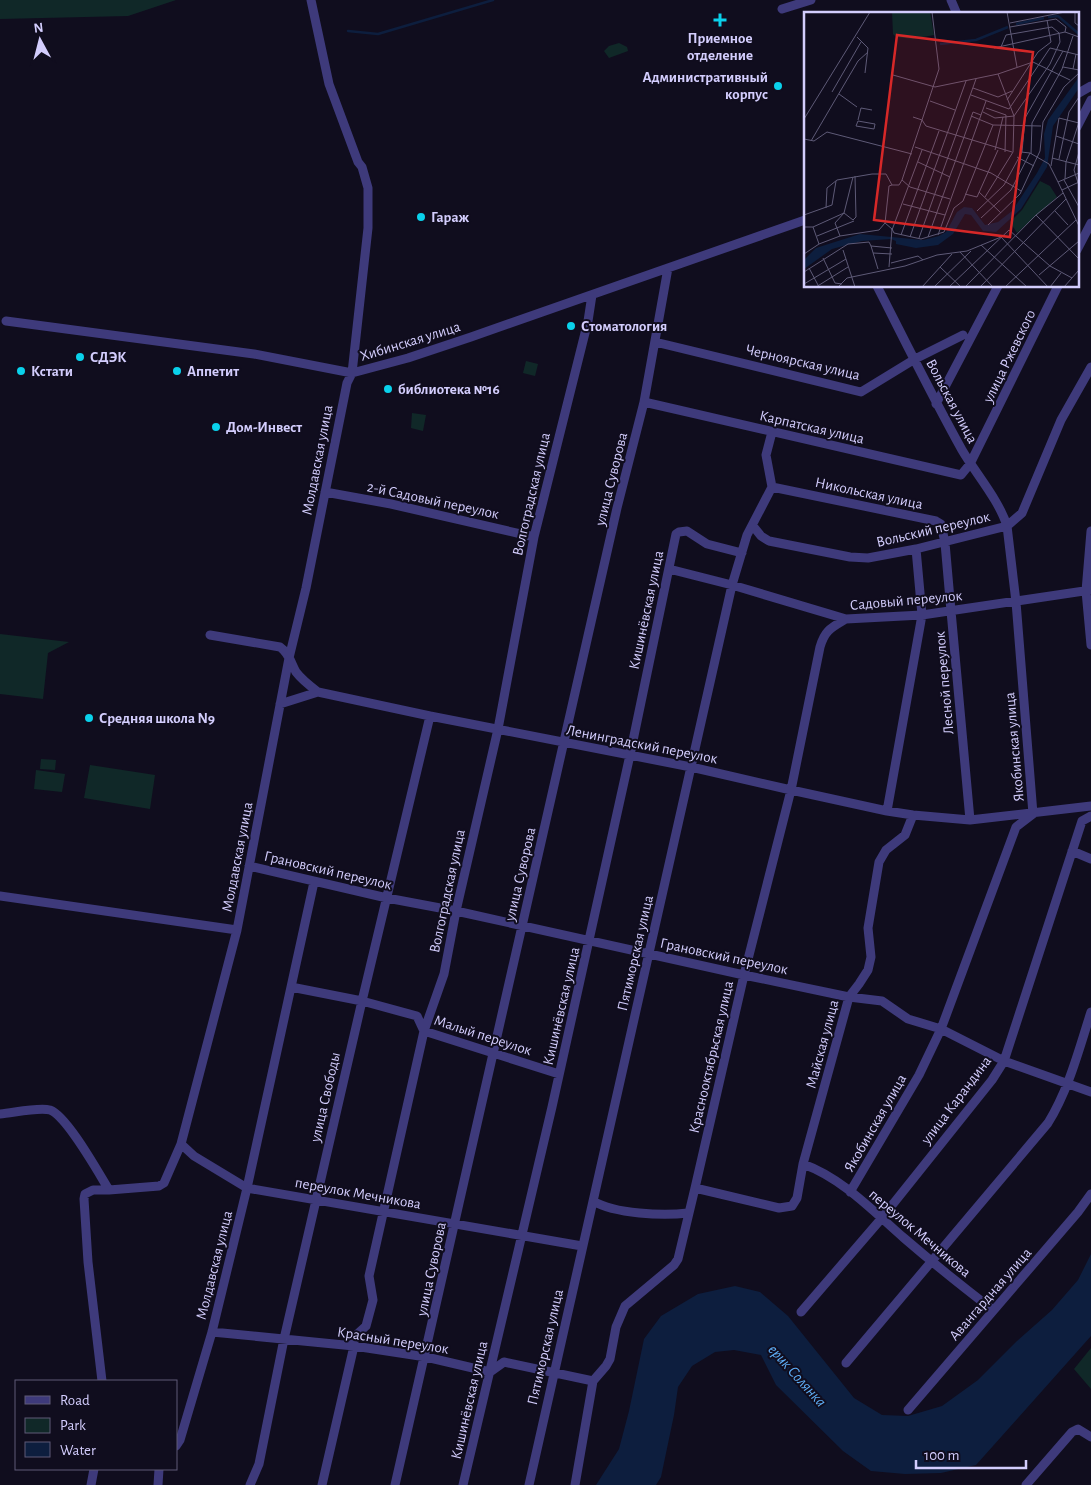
<svg xmlns="http://www.w3.org/2000/svg" width="1091" height="1485" viewBox="0 0 1091 1485" font-family="'Alegreya Sans',sans-serif">
  <rect width="100%" height="100%" fill="#100d1e"/>
  <!-- green -->
  <path fill="#102828" d="M0,0H176L128,16L0,19Z
    M619,43L627,47L628,51L609,58L604,51L609,46Z
    M526,361L538,364L535,376L523,373Z
    M412,413L426,415L423,431L411,428Z
    M0,634L69,642L48,653L43,699L0,694Z
    M41,759L56,760L55,770L40,769Z
    M90,765L155,775L150,809L84,798Z
    M36,770L65,774L62,792L34,789Z
    M1091,1348V1389L1074,1369Z"/>
  <!-- water -->
  <path fill="#0d1e3e" d="M1091,1254V1336L976,1465L941,1473L905,1474L871,1471L843,1451L776,1385L761,1355L734,1350L715,1352L692,1366L678,1387L674,1415L661,1477L656,1485H596L619,1449L629,1411L644,1339L661,1316L698,1294L735,1286L760,1292L788,1316L854,1398L882,1415L908,1416L942,1406L978,1380L1017,1341L1052,1310L1078,1280Z"/>
  <g fill="none" stroke-linecap="round" stroke-linejoin="round">
    <!-- stream -->
    <path stroke="#0d1e3e" stroke-width="2.5" d="M348,31L378,34L493,0"/>
    <!-- minor -->
    <path stroke="#3e3a7b" stroke-width="9" d="M311,0L329,84L358,162L362,167L368,188V228L352,373L347,383L306,588L289,658L237,930L181,1144L194,1156L247,1188L582,1246
      M951,0L957,14
      M782,9L811,0
      M1077,94L1091,86
      M1077,127L1091,100
      M1077,250L1091,223
      M877,286C905,341 932,396 962,450C976,474 999,500 1007,526L1016,602L1033,814
      M6,321L254,354L352,373L408,358L471,337L805,220
      M655,342L861,392L915,359L963,335
      M644,402L961,475L970,464L1058,286
      M936,404L998,286
      M772,487L936,521L941,524L945,543L951,611L970,820
      M325,492L391,504L534,537
      M753,526L761,536L769,541L850,557L868,558L916,549L1007,526L1022,513L1061,420L1091,367
      M1091,531L1086,591L1091,645
      M669,569L732,585L846,619L922,615L1091,590
      M210,635L280,647C289,653 291,663 296,672C302,680 310,686 318,692L430,716L691,767L791,790L887,811L913,815L970,820L1091,806
      M280,704L318,692
      M887,811L922,615L916,549
      M1072,851L1091,859
      M249,866L387,898L456,911L744,975L849,997L882,1001L908,1019L941,1029L1004,1061L1091,1092
      M0,896L237,930
      M291,987L362,1001L417,1016L424,1031L559,1074
      M0,1114C13,1113 38,1107 50,1110C67,1116 98,1172 109,1190L159,1186L164,1183L181,1144
      M803,1164C842,1178 873,1211 904,1238C933,1263 963,1287 993,1310
      M695,1188L779,1208L792,1206L797,1198L803,1164L849,997L859,984L868,970L871,957L868,928L879,862L886,850L905,835L913,815
      M850,1192L919,1075L941,1029L1016,827L1033,814
      M593,1201C615,1214 663,1216 688,1213
      M801,1312L881,1219L992,1080L1004,1061L1082,821L1091,816
      M212,1332L354,1346L426,1357L490,1372L504,1362L593,1381
      M846,1363L1048,1123C1069,1089 1079,1049 1091,1012
      M102,1381L88,1262L84,1199L85,1194L93,1190H109
      M908,1410L1078,1212L1091,1194
      M176,1446L180,1440L212,1332L247,1188L314,882
      M91,1485L94,1469
      M158,1485L159,1469
      M250,1485L259,1464L284,1339L362,1001L430,716
      M322,1485L354,1346V1337L366,1326L373,1300L369,1276L424,1031L444,974L456,911L498,729L534,537L588,321L592,295
      M395,1485L617,508L644,402L668,268
      M463,1485L552,1107L630,755L676,534L679,532L687,531L707,544L742,553
      M529,1485L732,585L747,535L772,487L766,455L772,432
      M575,1485L593,1381L606,1366L610,1359L616,1327L625,1306L674,1265L678,1259L695,1188L744,975L791,790L820,647C825,630 831,628 846,619
      M1026,1485L1072,1432L1078,1429L1091,1437"/>
  </g>
  <!-- markers -->
  <g fill="#0ad1eb" stroke="#100d1e" stroke-width="2">
    <path d="M717.5 12.5h5v5h5v5h-5v5h-5v-5h-5v-5h5z"/>
    <circle cx="778" cy="86" r="5"/>
    <circle cx="421" cy="217" r="5"/>
    <circle cx="571" cy="326" r="5"/>
    <circle cx="80" cy="357" r="5"/>
    <circle cx="21" cy="371" r="5"/>
    <circle cx="177" cy="371" r="5"/>
    <circle cx="388" cy="389" r="5"/>
    <circle cx="216" cy="427" r="5"/>
    <circle cx="89" cy="718" r="5"/>
  </g>
  <g text-anchor="middle" stroke-width="4" stroke-linejoin="round" paint-order="stroke">
    <!-- poi labels -->
    <g font-size="15" font-weight="bold" fill="#d3cdfd" stroke="#100d1e" text-anchor="start">
      <text x="720" y="43" text-anchor="middle">Приемное<tspan x="720" dy="17">отделение</tspan></text>
      <text x="768" y="82" text-anchor="end">Административный<tspan x="768" dy="17">корпус</tspan></text>
      <text x="431" y="222">Гараж</text>
      <text x="581" y="331">Стоматология</text>
      <text x="90" y="362">СДЭК</text>
      <text x="31" y="376">Кстати</text>
      <text x="187" y="376">Аппетит</text>
      <text x="398" y="394">библиотека №16</text>
      <text x="226" y="432">Дом-Инвест</text>
      <text x="99" y="723">Средняя школа N9</text>
    </g>
    <!-- street labels -->
    <g font-size="15" fill="#d3cdfd" stroke="#100d1e">
      <text transform="translate(410 341) rotate(-17)" y="5">Хибинская улица</text>
      <text transform="translate(1009 356) rotate(-64)" y="5">улица Ржевского</text>
      <text transform="translate(803 362) rotate(13)" y="5">Черноярская улица</text>
      <text transform="translate(952 401) rotate(62)" y="5">Вольская улица</text>
      <text transform="translate(812 427) rotate(13)" y="5">Карпатская улица</text>
      <text transform="translate(317 460) rotate(-79)" y="5">Молдавская улица</text>
      <text transform="translate(611 479) rotate(-76)" y="5">улица Суворова</text>
      <text transform="translate(869 493) rotate(12)" y="5">Никольская улица</text>
      <text transform="translate(531 494) rotate(-77)" y="5">Волгоградская улица</text>
      <text transform="translate(433 500) rotate(12)" y="5">2-й Садовый переулок</text>
      <text transform="translate(933 529) rotate(-13)" y="5">Вольский переулок</text>
      <text transform="translate(906 600) rotate(-5)" y="5">Садовый переулок</text>
      <text transform="translate(646 610) rotate(-78)" y="5">Кишинёвская улица</text>
      <text transform="translate(944 683) rotate(-95)" y="5">Лесной переулок</text>
      <text transform="translate(642 744) rotate(11)" y="5">Ленинградский переулок</text>
      <text transform="translate(1014 747) rotate(-95)" y="5">Якобинская улица</text>
      <text transform="translate(237 857) rotate(-79)" y="5">Молдавская улица</text>
      <text transform="translate(328 870) rotate(13)" y="5">Грановский переулок</text>
      <text transform="translate(520 874) rotate(-77)" y="5">улица Суворова</text>
      <text transform="translate(447 891) rotate(-78)" y="5">Волгоградская улица</text>
      <text transform="translate(635 953) rotate(-77)" y="5">Пятиморская улица</text>
      <text transform="translate(724 956) rotate(12)" y="5">Грановский переулок</text>
      <text transform="translate(561 1006) rotate(-77)" y="5">Кишинёвская улица</text>
      <text transform="translate(483 1035) rotate(18)" y="5">Малый переулок</text>
      <text transform="translate(822 1044) rotate(-75)" y="5">Майская улица</text>
      <text transform="translate(711 1057) rotate(-77)" y="5">Краснооктябрьская улица</text>
      <text transform="translate(325 1097) rotate(-77)" y="5">улица Свободы</text>
      <text transform="translate(956 1100) rotate(-53)" y="5">улица Карандина</text>
      <text transform="translate(875 1123) rotate(-60)" y="5">Якобинская улица</text>
      <text transform="translate(358 1193) rotate(10)" y="5">переулок Мечникова</text>
      <text transform="translate(920 1233) rotate(40)" y="5">переулок Мечникова</text>
      <text transform="translate(214 1265) rotate(-76)" y="5">Молдавская улица</text>
      <text transform="translate(431 1269) rotate(-78)" y="5">улица Суворова</text>
      <text transform="translate(990 1294) rotate(-49)" y="5">Авангардная улица</text>
      <text transform="translate(393 1340) rotate(9)" y="5">Красный переулок</text>
      <text transform="translate(545 1347) rotate(-77)" y="5">Пятиморская улица</text>
      <text transform="translate(469 1400) rotate(-77)" y="5">Кишинёвская улица</text>
    </g>
    <!-- water labels -->
    <g font-size="16" font-style="italic" fill="#5faff8" stroke="#100d1e">
      <text transform="translate(798 1375) rotate(48)" y="6">ерик Солянка</text>
    </g>
  </g>
  <!-- overview -->
  <g transform="translate(804 12)">
    <rect width="275" height="275" fill="#100d1e"/>
    <path d="M88,0H126L130,23L109,27L92,25L89,22ZM236,169L246,174L253,185L213,221L206,210L218,198Z" fill="#102828"/>
    <path d="M275,65V76L249,114L243,155L217,197L192,220L179,219L167,203L161,202L149,222L134,233L112,236L92,232V229L87,227L58,229L28,237L0,257V248L12,236L56,222L119,228L135,224L142,220L153,200L160,195L168,196L181,213L194,210L208,199L233,161L241,146L240,122L244,108Z" fill="#0d1e3e"/>
    <path fill="none" stroke="#0d1e3e" stroke-width="2.5" d="M244,5L254,4L275,22M212,12L240,6M136,32L172,28L204,15"/>
    <path fill="none" stroke="#5e5a77" stroke-width="1" d="M128,0L135,57L98,168L106,175L146,187M203,0L213,55M271,0V11L275,14M206,11L261,0M206,15L252,7L262,15L261,20M53,25L64,36L61,61M190,36L261,20L275,25M259,55L275,58M269,57L272,42M194,62L210,104M89,63L131,75L194,62L229,50L266,68M169,76L194,85L208,79M28,80L57,30M35,82L53,95M167,83L205,97L246,36L275,43M203,88L234,40L247,30L243,8M126,89L151,98M182,96L202,103L201,140M179,100L191,106L210,104M167,104L189,113L237,114M109,105L118,108L122,114L208,140M0,107L66,0M54,108L57,96L68,98M54,109L71,112L70,117L52,114ZM252,124L275,132M0,127L10,129L23,120L108,142M7,129L54,49L64,40M111,135L187,161L217,179M191,138L199,105M217,140L226,141L245,152L254,170M275,140L270,158L275,174M227,142L228,111L258,57L269,24M213,145L230,154M248,146L275,153M255,147L265,100L275,85M114,150L146,165M247,154L255,106L275,111M275,161L254,170L275,214M261,167L262,150L275,110M260,168L275,195M258,178L275,170M175,180L197,201M161,182L173,185L194,138M181,185L209,140L210,104L246,52L256,30L255,21L248,15L202,23L197,35M99,192L141,203M22,196L23,176L33,168L68,162H82L88,173H95L98,168M173,199L200,173L218,140L221,106L259,39M251,199L264,213M0,203L28,193L32,169M232,203L275,247M177,206L207,178L226,141M81,211L88,217L85,255M184,213L216,182L236,139L239,110L260,75L275,61M0,215H9L40,201L49,165M9,215L15,232M88,217L90,221L117,227L140,220L150,196L159,189L189,113M88,218L118,138M97,223L135,119M134,223L182,89M13,224L50,209M36,224L31,211L40,201L49,208L52,205L51,164M106,225L162,69M124,225L169,100L177,103M115,226L172,67M177,233L223,275M67,234L74,257M39,238L51,275M156,240L189,275M69,241L88,242M0,242L15,232L36,224L75,218L81,211L85,174L88,173M19,246L31,271L38,272M87,251L114,244L119,248M136,255L157,275M5,256L14,273M0,260L44,232L65,230L67,234L88,236M235,263L275,229M0,272L42,247M12,275L44,255M34,275L43,266L101,254L133,243L163,239L197,225L244,275M118,275L148,242M130,275L167,239M145,275L205,218L246,254L268,266M161,275L232,203L259,181M176,275L262,187M201,275L272,208M246,275L257,261M260,275L275,258"/>
    <path fill="#d62828" fill-opacity="0.15" stroke="#d62828" stroke-width="2.5" d="M93,23L229,40L206,225L70,208Z"/>
    <rect width="275" height="275" fill="none" stroke="#d3cdfd" stroke-width="2.5"/>
  </g>
  <!-- legend -->
  <rect x="15" y="1380" width="162" height="90" fill="#100d1e" stroke="#5e5a77"/>
  <rect x="25" y="1396" width="25" height="8" fill="#3e3a7b" stroke="#5e5a77"/>
  <text x="60" y="1405" font-size="15" fill="#d3cdfd">Road</text>
  <rect x="25" y="1418" width="25" height="15" fill="#102828" stroke="#5e5a77"/>
  <text x="60" y="1430" font-size="15" fill="#d3cdfd">Park</text>
  <rect x="25" y="1442" width="25" height="15" fill="#0d1e3e" stroke="#5e5a77"/>
  <text x="60" y="1455" font-size="15" fill="#d3cdfd">Water</text>
  <!-- north arrow -->
  <g transform="translate(40 40) rotate(353)" stroke="#100d1e" stroke-width="4" paint-order="stroke">
  <path d="M0-4L9 19L0 12L-9 19Z" fill="#d3cdfd"/>
  <text y="-8" font-size="14" font-weight="bold" text-anchor="middle" fill="#d3cdfd">N</text>
  </g>
  <!-- scale -->
  <path d="M916 1460v8h110v-8" fill="none" stroke="#d3cdfd" stroke-width="2.5"/>
  <text x="924" y="1460" font-size="15" fill="#d3cdfd" stroke="#100d1e" stroke-width="4" paint-order="stroke">100 m</text>
</svg>
